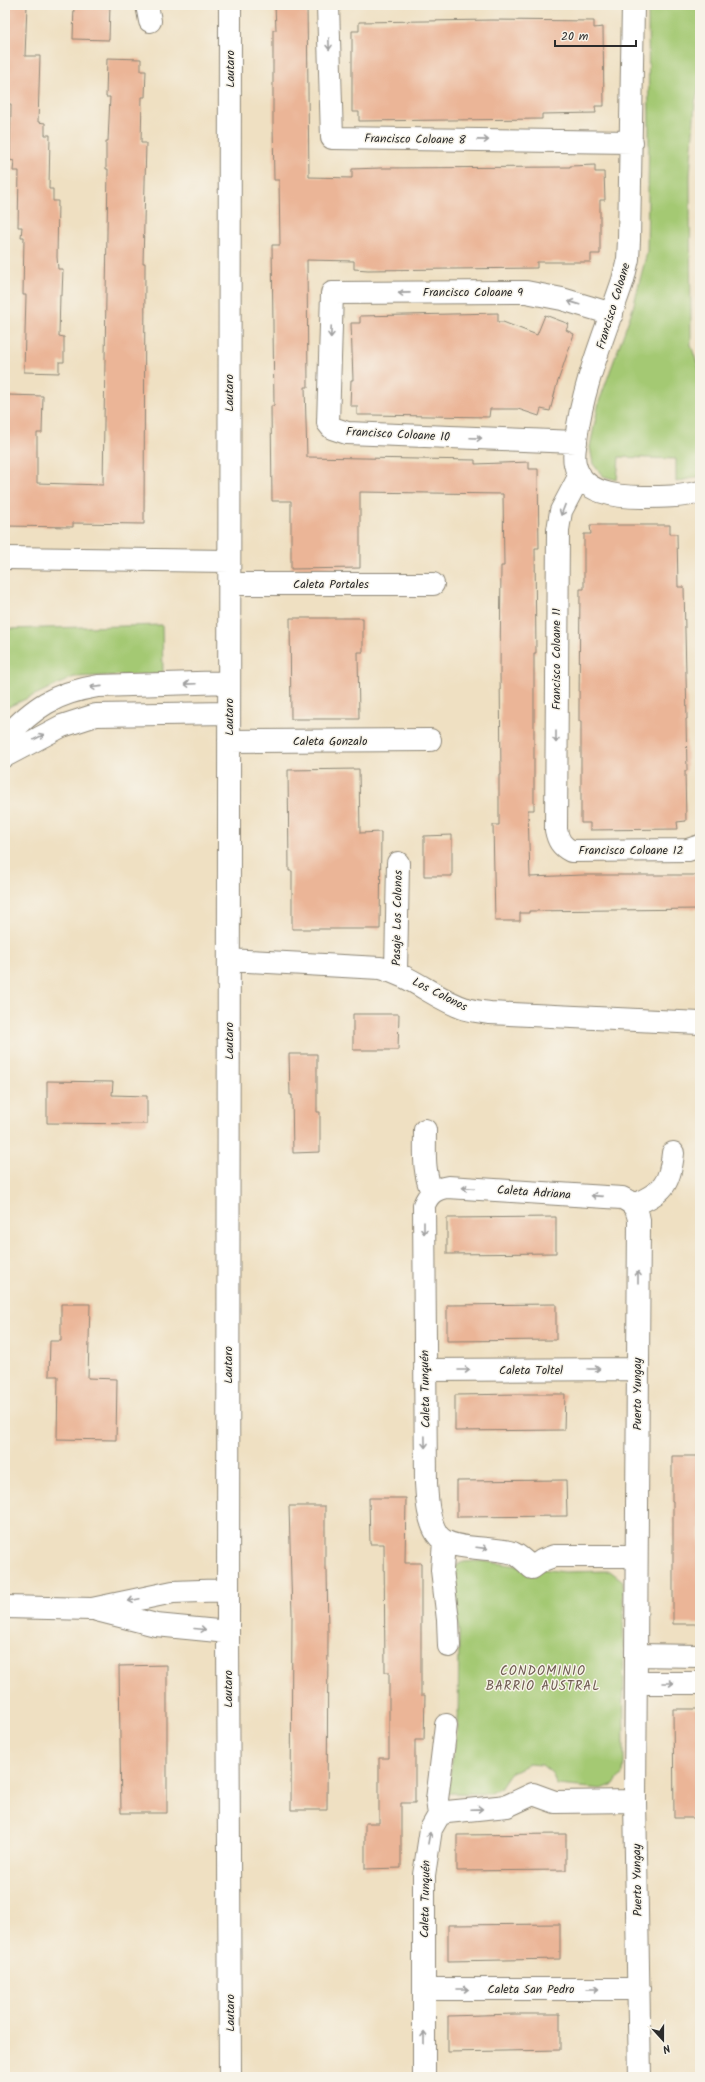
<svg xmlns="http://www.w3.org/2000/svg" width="705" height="2082" viewBox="0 0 705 2082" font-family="Kalam,sans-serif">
  <rect width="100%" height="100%" fill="#f7f3e8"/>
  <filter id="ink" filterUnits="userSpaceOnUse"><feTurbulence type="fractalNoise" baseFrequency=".025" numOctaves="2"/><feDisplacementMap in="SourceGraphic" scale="8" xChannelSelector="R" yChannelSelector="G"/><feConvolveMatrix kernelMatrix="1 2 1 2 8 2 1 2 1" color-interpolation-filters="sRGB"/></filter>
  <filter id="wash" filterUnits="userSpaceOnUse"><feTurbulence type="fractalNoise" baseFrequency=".012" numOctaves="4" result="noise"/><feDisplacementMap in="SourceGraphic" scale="16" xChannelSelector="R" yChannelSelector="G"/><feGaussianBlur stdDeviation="0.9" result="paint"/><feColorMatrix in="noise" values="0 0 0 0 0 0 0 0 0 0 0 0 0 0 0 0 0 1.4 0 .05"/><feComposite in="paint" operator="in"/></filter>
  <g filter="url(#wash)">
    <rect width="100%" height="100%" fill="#efe0c2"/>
    <!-- green -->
    <path fill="#a4c973" stroke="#687a4f" d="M648,5H700V82L695,103L690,176L691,345L700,372V476L676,482V459L619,457L617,480L603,476L593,464L590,447L599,402L633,308L647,252L649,134Z
      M162,625L163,674L74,677L8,707L5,711V629Z
      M480,1561L564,1572L610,1571L623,1581L624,1763L623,1773L614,1784L602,1789L557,1785L552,1773L542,1765L528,1764L510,1773L500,1788L490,1794L447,1793L458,1724L459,1633L453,1566L464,1562Z"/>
    <g id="blocks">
      <!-- building -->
      <path fill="#ebb597" d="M5,5H27L25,56H40L38,122L45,123V135H50L49,189H53V201H58L57,257L58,269H63L62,295H60L59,336L64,337V362H59V373L24,372L26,295H23L24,237H21L22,227H18L19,171H13L14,161L10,160L11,104H5Z
        M74,5H110L109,40L73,39Z
        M275,5H307L309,177L352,178V169L380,168L570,167V166L595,165V172H604L605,200H600V254H591V262H537V268L368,270L354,269V261L307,260L308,387H305L307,457L475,460V464L529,462V469H538L539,548H535L536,653H534V810H528L530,877L583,875H697V884H700V909L529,911V913H520V921H495L493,825H499V775H501L500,670L501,566H504L503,494L360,492V568L291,569V501H272L271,406H274L272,245H280L279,180H274L273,126V30H276Z
        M491,20L594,21V28L603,27L604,106H595L596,113L542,114V119L359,121V112H352V31H359V22Z
        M107,58L141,59V71H146L145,97H142L141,143H146L143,263H145L144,524L73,523V527L5,526L6,434H5V406H7V395L43,396L42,433H37V483L103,485L108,169H106V141H108L110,97H106Z
        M498,313V322H503L537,335L545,315L569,324L566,330L574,334L557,384L550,411L541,409L539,416L518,409H490L489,417L371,415H357V406H350L351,380H353L351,323H360V316Z
        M590,525H670V534H677L678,587H684L687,719H686L687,771H685L686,821L677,822L678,829L590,830V823H581V721H579V706L580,589H584V534H591Z
        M290,618H363V652H358L359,719H291Z
        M359,769L360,833L381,832L380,929H292V871H289L288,770Z
        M452,835V876H424V836Z
        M353,1014H399L398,1050H353Z
        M289,1054H317V1112H320V1152L293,1153L292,1095H290Z
        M47,1081L113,1082L112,1095L147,1096V1124L47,1123Z
        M556,1217V1253L447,1254V1218Z
        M61,1304H90L88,1378L117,1379L116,1440L57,1439L58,1376H49L50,1341H61Z
        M556,1304V1340L447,1341V1305Z
        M519,1394H565L564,1430L455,1431V1395Z
        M672,1456H700V1624H673V1501H672Z
        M566,1480L567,1516L457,1517V1481Z
        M369,1498H406L405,1563H421V1695H425L424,1740H415V1803H401V1868L365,1869V1823H379V1758H389V1672H385L384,1544H370Z
        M289,1506H325V1570H327L328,1634L327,1810H291L292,1615Z
        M167,1665V1813H121L119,1666Z
        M673,1709H700V1818H674Z
        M566,1834V1870L457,1871V1835Z
        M560,1924V1959L448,1961V1925Z
        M515,2014H560V2050L448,2052V2016Z"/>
    </g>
  </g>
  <g filter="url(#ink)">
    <use href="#blocks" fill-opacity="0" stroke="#8d8676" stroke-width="1"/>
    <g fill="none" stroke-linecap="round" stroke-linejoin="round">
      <defs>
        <path id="street" d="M147,5L150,21
          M230,5L228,1632L230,2077
          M328,5L332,138L632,142
          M633,5L629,240L628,259L623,280C606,331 582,386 576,440C575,447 573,456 575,464C581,494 618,497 643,497C662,497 681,497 700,492
          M576,442L347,433L332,428L328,423L332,293L526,292L562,299L612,314
          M580,475L561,511L558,530L556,830C558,840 561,846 571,851L688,850L700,846
          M5,558L229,561
          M229,584H433
          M5,738C34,707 55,693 98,686L229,682
          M229,741L430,740
          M5,756L62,726L96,715L229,713
          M229,960L380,968C413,976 435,999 466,1009C473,1011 482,1012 490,1013L700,1023
          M396,972L398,863
          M425,1130C425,1152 423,1172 432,1192
          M634,1205C663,1192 670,1185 673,1153
          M425,1370L637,1369
          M444,1541L442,1570L448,1620L449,1646
          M636,1556H554L543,1560L532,1568C526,1562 520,1556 513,1553C493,1546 448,1552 437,1534C428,1520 427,1499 426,1483L424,1205C429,1193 435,1189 448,1187L622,1198C633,1203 637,1208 639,1220L635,1801L640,2077
          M5,1607L92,1609L173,1592L228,1590
          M97,1610L156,1625L228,1632
          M636,1655L700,1656
          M636,1683H700
          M439,1815L437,1800L446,1725
          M424,1989H639
          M424,2077V1875L431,1829L439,1815L447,1812L507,1806L533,1794L555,1802L635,1801"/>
      </defs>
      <!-- street casing -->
      <use href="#street" stroke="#8d8676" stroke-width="24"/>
      <!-- street -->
      <use href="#street" stroke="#fff" stroke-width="22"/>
    </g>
    <!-- one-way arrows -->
    <defs><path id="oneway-shaft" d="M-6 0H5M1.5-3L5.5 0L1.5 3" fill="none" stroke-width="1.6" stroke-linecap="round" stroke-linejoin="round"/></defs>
    <g stroke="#a0a0a0">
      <use href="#oneway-shaft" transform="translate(329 44) rotate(88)"/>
      <use href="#oneway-shaft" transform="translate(483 140) rotate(1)"/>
      <use href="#oneway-shaft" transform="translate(404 293) rotate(179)"/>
      <use href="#oneway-shaft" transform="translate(574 303) rotate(-163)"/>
      <use href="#oneway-shaft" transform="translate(331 332) rotate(92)"/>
      <use href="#oneway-shaft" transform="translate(476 438) rotate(2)"/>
      <use href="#oneway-shaft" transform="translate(563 510) rotate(111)"/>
      <use href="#oneway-shaft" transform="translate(190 684) rotate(178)"/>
      <use href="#oneway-shaft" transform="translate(96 687) rotate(174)"/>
      <use href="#oneway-shaft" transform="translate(39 737) rotate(-27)"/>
      <use href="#oneway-shaft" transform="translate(556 737) rotate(90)"/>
      <use href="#oneway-shaft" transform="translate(468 1188) rotate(-176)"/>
      <use href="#oneway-shaft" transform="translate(597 1196) rotate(-176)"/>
      <use href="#oneway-shaft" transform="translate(424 1228) rotate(90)"/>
      <use href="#oneway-shaft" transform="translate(638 1277) rotate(-90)"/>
      <use href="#oneway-shaft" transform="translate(594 1369)"/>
      <use href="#oneway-shaft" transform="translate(464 1370)"/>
      <use href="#oneway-shaft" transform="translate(425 1442) rotate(89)"/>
      <use href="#oneway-shaft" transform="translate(482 1548) rotate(7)"/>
      <use href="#oneway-shaft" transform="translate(134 1600) rotate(168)"/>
      <use href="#oneway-shaft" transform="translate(200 1629) rotate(5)"/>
      <use href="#oneway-shaft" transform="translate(668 1683)"/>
      <use href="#oneway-shaft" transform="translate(477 1809) rotate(-2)"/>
      <use href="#oneway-shaft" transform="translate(429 1838) rotate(-80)"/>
      <use href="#oneway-shaft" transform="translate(463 1989)"/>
      <use href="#oneway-shaft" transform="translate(593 1989)"/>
      <use href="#oneway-shaft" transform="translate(424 2038) rotate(-90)"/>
    </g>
  </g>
  <g text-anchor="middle" stroke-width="3" stroke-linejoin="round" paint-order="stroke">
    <!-- street labels -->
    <g font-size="12" fill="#2b2b2b" stroke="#f7f3e8">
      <text transform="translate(230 69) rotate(-90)" y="4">Lautaro</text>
      <text transform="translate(415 139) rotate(1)" y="4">Francisco Coloane 8</text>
      <text x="473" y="296">Francisco Coloane 9</text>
      <text transform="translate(613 306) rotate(-73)" y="4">Francisco Coloane</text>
      <text transform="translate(229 393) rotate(-90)" y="4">Lautaro</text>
      <text transform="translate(398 434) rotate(3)" y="4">Francisco Coloane 10</text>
      <text x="331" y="588">Caleta Portales</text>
      <text transform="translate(556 659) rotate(-90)" y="4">Francisco Coloane 11</text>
      <text transform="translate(229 717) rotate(-90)" y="4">Lautaro</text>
      <text x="330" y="745">Caleta Gonzalo</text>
      <text x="631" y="854">Francisco Coloane 12</text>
      <text transform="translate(397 918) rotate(-89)" y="4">Pasaje Los Colonos</text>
      <text transform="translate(440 994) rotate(27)" y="4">Los Colonos</text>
      <text transform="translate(229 1041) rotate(-90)" y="4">Lautaro</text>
      <text transform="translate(534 1192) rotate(4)" y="4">Caleta Adriana</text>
      <text transform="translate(228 1365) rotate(-90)" y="4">Lautaro</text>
      <text x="531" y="1374">Caleta Toltel</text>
      <text transform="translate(425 1389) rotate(-91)" y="4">Caleta Tunquén</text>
      <text transform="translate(637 1394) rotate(-90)" y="4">Puerto Yungay</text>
      <text transform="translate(228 1689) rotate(-90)" y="4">Lautaro</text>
      <text transform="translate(637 1880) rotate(-91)" y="4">Puerto Yungay</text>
      <text transform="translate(425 1899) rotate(-89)" y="4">Caleta Tunquén</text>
      <text x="531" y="1993">Caleta San Pedro</text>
      <text transform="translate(230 2013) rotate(-90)" y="4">Lautaro</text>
    </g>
    <!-- neighbourhood labels -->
    <g font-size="13" letter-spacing="1" fill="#6e5b51" stroke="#f7f3e8">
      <text x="543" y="1675">CONDOMINIO<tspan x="543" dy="15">BARRIO AUSTRAL</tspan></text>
    </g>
  </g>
  <!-- margin -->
  <rect width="705" height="2082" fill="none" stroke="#f7f3e8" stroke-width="20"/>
  <!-- north arrow -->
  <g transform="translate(663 2040) rotate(159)" stroke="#f7f3e8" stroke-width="3" paint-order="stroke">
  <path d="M0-3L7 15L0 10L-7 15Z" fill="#2b2b2b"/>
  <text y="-6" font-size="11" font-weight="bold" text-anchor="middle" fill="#2b2b2b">N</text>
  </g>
  <!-- scale -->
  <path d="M555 40v6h81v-6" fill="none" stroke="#2b2b2b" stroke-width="2"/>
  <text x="561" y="40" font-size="12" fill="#2b2b2b" stroke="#f7f3e8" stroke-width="3" paint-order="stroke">20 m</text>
</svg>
